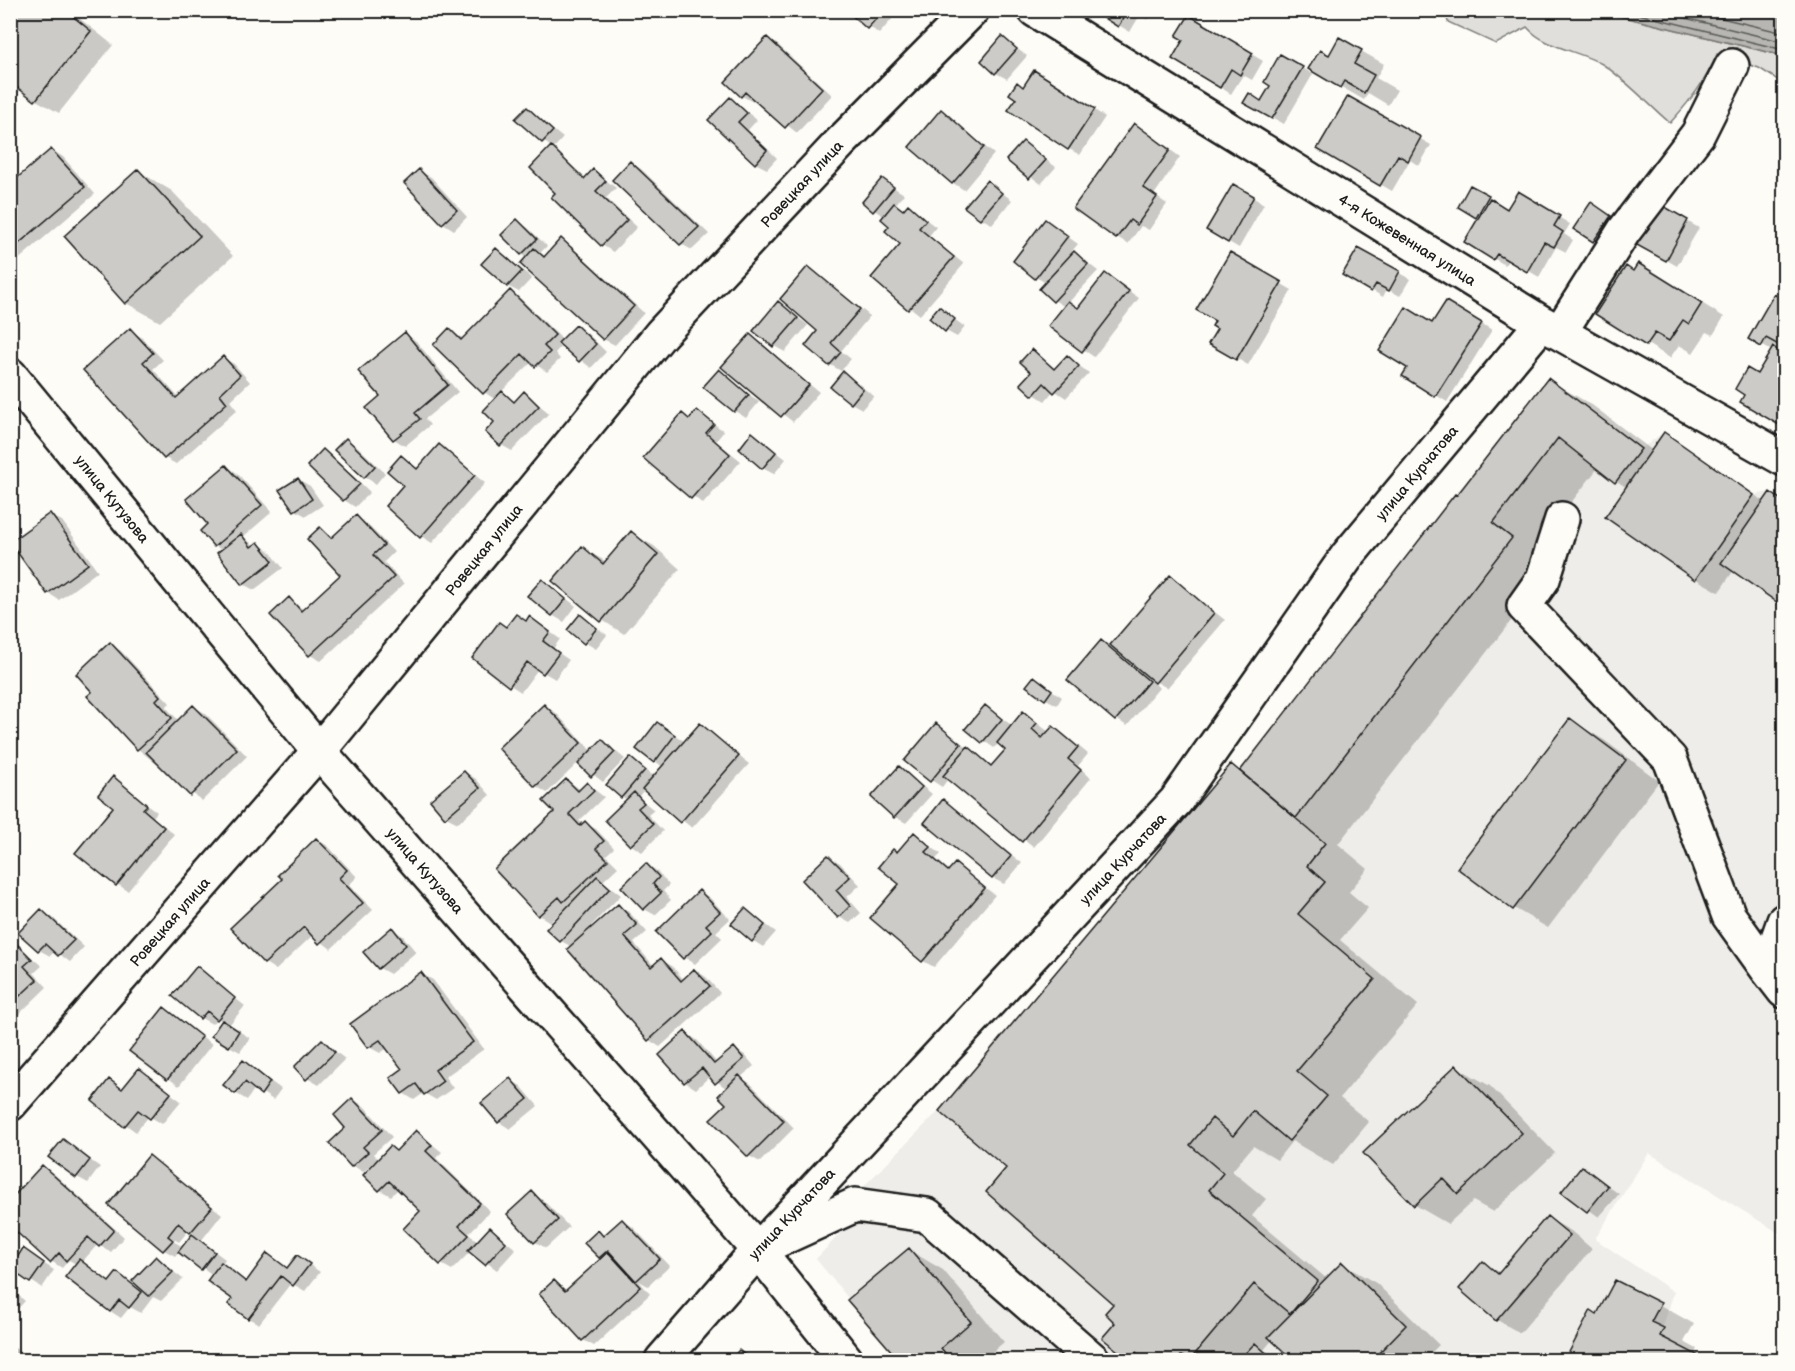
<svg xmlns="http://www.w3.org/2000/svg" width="1795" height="1371" viewBox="0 0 1795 1371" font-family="'Balsamiq Sans',sans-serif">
  <rect width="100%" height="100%" fill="#fdfcf7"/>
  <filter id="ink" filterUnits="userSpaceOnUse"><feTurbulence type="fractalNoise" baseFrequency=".0167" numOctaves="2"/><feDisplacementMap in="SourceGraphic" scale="12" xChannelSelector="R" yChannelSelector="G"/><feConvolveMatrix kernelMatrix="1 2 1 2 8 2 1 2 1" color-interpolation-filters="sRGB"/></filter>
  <g filter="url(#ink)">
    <!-- built -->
    <path fill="#eeede9" d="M1548,378L1641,449L1664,432L1754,495L1770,492L1784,502V1236L1649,1153L1595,1239L1674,1292L1660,1336L1701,1357L1700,1360H899L816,1259L852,1221L857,1193L939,1111L1231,764L1240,771Z"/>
    <!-- green -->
    <path fill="#e0dfdb" stroke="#7e7e7c" stroke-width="1.5" d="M1445,11H1599L1784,56V84L1759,68L1717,54C1706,81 1690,101 1670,123C1650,106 1623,77 1602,64C1577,50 1545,48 1527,27L1496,44L1448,22Z"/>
    <!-- water -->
    <path fill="#b7b6b2" stroke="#797876" stroke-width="1.5" d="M1599,11H1784V56Z"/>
    <!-- shadow -->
    <path fill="#0003" fill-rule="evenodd" d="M11,10H69L113,45L59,113L36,100Z
      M849,10H900L879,34Z
      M1094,10H1153L1148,20L1140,15L1130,32Z
      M1190,17L1263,61L1252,80L1243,75L1231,94L1174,59L1185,39Z
      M1002,38L1027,56L1007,79L996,73Z
      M767,39L778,45L832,95L797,133L755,99L753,102L742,96Z
      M1340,39L1384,64L1376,78L1397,90L1388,105L1368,93L1364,100L1310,69L1329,57Z
      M1281,56L1313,74L1284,124L1245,102H1261L1272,85Z
      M1046,78L1105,117L1080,155L1069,149L1024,88Z
      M1349,98L1431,145L1419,166L1410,160L1392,191L1319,149Z
      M730,99L757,120L748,130L777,158L767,169L755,163L710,120Z
      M527,109L563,138L553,149L586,178L594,171L616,188L606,198L637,227L613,252L602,245L553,197L557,193L552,148L518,119Z
      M941,111L994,154L964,190L953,183Z
      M1145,131L1180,157L1154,195L1167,204L1149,230L1141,226L1128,244L1117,237Z
      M1023,143L1056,167L1041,184L1009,160Z
      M52,150L63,157L95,194L10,267V186Z
      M630,162L641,169L709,234L692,250L681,244L614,179Z
      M138,171L172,191L233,256L160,322L126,303Z
      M419,171L431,177L467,217L454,230L443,223Z
      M882,180L904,194L895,205L905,210L908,206L936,227L929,236L964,264L920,315L873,278L902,244L885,217L874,210Z
      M987,182L1012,200L992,224L980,218Z
      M1233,186L1264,204L1239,248L1208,230Z
      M1518,193L1570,224L1564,234L1573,240L1566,252L1556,247L1539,277L1509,259L1505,265L1466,242L1480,218L1460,207L1488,196L1508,210Z
      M1658,205L1699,228L1677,266L1637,243Z
      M1601,211L1616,221L1605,247L1594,241Z
      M517,221L528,228L547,246L540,253L546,256L561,240L572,247L644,313L615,345L603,339L522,254Z
      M1046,221L1078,244L1072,251L1098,271L1068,303L1079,309L1106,275L1139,298L1094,357L1050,326L1065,307L1054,300L1046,283L1036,277Z
      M496,249L532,278L519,292L507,286Z
      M1358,250L1410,279L1400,296L1387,289L1383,297L1344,274Z
      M1231,254L1292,290L1248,365L1210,343L1219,328L1217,320Z
      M809,267L870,316L841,351L851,359L841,371L829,364L820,331Z
      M1634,273L1662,278L1724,317L1713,335L1707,332L1693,353L1679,345L1670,358L1598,314Z
      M510,292L521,299L563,340L576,327L587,333L606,352L591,368L562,345L555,353L560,359L547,372L532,362L501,392L516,402L525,393L549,413L512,451L501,445L496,400L484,392L449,330L464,339Z
      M1774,296L1784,302V426L1742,401L1772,351L1750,339Z
      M778,303L808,325L785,352L774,346Z
      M939,308L965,327L957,337L946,331Z
      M1458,309L1492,330L1447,402L1404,375L1433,325Z
      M130,330L141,337L163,360L153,369L179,398L223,358L234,364L250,382L230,401L237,410L176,464L165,458L86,371Z
      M405,334L416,341L458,392L425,419L430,425L405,446L394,439L368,408L382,396Z
      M750,336L819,392L793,422L723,367Z
      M1033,351L1056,369L1067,357L1089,373L1066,398L1054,390L1045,401L1034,394Z
      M719,371L759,402L746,418L735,411Z
      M843,373L874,396L862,409L851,403Z
      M1548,380L1592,405L1653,451L1664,434L1765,502L1770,494L1784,503V605L1734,570L1719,592L1696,579L1627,488L1598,468L1535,549L1555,564L1338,844L1368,869L1349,892L1368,908L1340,940L1418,1005L1340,1098L1369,1122L1333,1165L1292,1141L1277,1160L1253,1146L1232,1171L1266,1199L1252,1216L1327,1279L1342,1264L1376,1283L1439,1345L1424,1360H1295L1273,1339L1264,1350L1282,1360H1133L1105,1338L1118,1323L1115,1304L1009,1168L1232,766L1242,772Z
      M697,412L724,431L716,441L741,461L703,504L645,458L682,415L691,419Z
      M753,434L786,459L774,474L763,468Z
      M346,440L357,446L385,473L376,484L365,477Z
      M439,446L485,483L432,543L421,536L405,485L401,457L419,469Z
      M323,451L334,458L370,492L355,507L344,500L309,466Z
      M226,466L237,473L272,512L243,537L255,546L258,544L269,550L283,568L254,590L243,584L222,550L215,546Z
      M298,479L310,486L323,505L306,516L295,510Z
      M50,515L62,521L98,571L59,600L48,593Z
      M356,517L367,524L394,552L384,562L404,584L321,661L310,655L289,599L304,610L342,575L321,529L334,538Z
      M631,533L654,546L680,569L624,634L602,620L582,548L607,562Z
      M1170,577L1225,620L1167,688L1151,679L1159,688L1127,726L1116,719L1102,641L1111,647Z
      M10,579L20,593L10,599Z
      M543,580L576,606L564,622L552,615Z
      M581,616L607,635L596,649L584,642Z
      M530,618L560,639L553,649L569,660L555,679L538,669L521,692L510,685L507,628L527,622Z
      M110,644L121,651L170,703L166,707L179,721L194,707L205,713L247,756L202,801L138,749L89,697L95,692Z
      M1034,678L1062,697L1057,705L1046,699Z
      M544,706L555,712L592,751L603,741L625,759L603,782L578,763L547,793L536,786L500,748Z
      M985,707L1013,726L1024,713L1049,732L1053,728L1064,734L1088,754L1078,766L1091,778L1034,847L948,779L942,787L931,780L937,725L993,766L1007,750L999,743L994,748L967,729Z
      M1570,720L1604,740L1659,781L1548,928L1514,908Z
      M700,725L749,764L692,828L644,790L638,797L654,810L648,815L663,831L642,852L631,845L628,800L622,797L631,759L655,777L663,767L638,749L668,730L685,742Z
      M900,768L932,794L906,823L895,817Z
      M465,772L476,779L490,795L458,823L446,817L432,801Z
      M113,778L157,812L153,817L174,834L128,891L117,884Z
      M567,780L581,790L587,784L604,797L579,821L596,829L614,848L606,855L618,867L603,881L621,895L590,927L592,929L618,906L629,912L647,932L634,943L654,966L661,960L672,966L684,980L695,970L706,977L720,993L660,1047L649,1040L569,949L572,947L561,941L566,910L565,908L550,922L539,915L496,869L557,812Z
      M944,801L1022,863L1004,884L992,878Z
      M914,834L941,854L936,859L950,871L955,865L995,895L934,967L923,961L901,884L898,854Z
      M317,840L328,846L357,877L349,885L373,910L331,949L313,935L276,970L265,963L232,928L284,879Z
      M829,857L840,863L860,885L847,897L861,913L850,923L839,917Z
      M646,865L657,871L669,885L663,891L671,900L655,915L644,909Z
      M699,891L710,898L730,919L716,932L722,938L695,964L684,957Z
      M745,910L776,932L763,947L752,940Z
      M41,911L52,917L84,947L70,962L55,951L50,956L39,950Z
      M392,929L403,936L416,952L390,974L379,968Z
      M17,946L42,966L34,973L47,987L14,1019L10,1017V952Z
      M197,968L245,1006L229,1025L250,1038L240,1052L229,1046L223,1021L217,1018L212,1024L201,1018Z
      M422,974L433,980L484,1049L445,1077L453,1088L436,1100L424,1093L414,1100L403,1093L392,1078L404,1070L388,1048L380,1053L369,1047Z
      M165,1009L212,1044L179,1086L131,1050Z
      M686,1033L697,1040L717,1063L734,1049L745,1055L754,1066L740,1078L750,1083L794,1128L760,1162L749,1156L728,1104L727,1089L710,1076L696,1089L685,1082Z
      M322,1041L345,1059L319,1085L307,1078Z
      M244,1062L281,1089L273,1100L255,1088L247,1100L235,1093Z
      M1457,1067L1490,1086L1555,1153L1493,1212L1473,1201L1448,1224L1415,1205Z
      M139,1070L181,1101L162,1124L149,1116L136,1132L94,1101L110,1081L124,1090Z
      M510,1080L521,1086L538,1106L510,1129L499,1122L483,1103Z
      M352,1099L364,1106L392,1137L373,1154L379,1160L397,1152L417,1132L442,1152L436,1158L490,1211L469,1233L478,1242L490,1229L516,1249L497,1270L471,1251L452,1270L441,1264L405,1229L423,1211L399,1188L391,1196L380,1190L374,1162L363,1172L352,1165L347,1128Z
      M63,1141L100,1167L88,1183L77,1177Z
      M149,1157L222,1214L201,1241L225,1259L222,1264L247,1282L268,1255L288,1269L297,1256L320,1272L305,1291L291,1283L259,1324L248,1318L213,1275L179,1251L175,1256L164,1250L110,1205ZM189,1230L194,1234L185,1248L166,1237L167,1235L179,1242Z
      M42,1167L53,1173L124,1237L111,1252L98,1244L82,1262L110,1283L117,1274L146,1294L156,1258L183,1279L161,1301L153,1297L141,1313L130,1307L121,1318L110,1311L76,1264L69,1260L62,1268L51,1261Z
      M1582,1167L1619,1194L1599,1217L1563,1191Z
      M532,1193L543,1200L569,1227L546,1248L535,1242Z
      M1548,1218L1571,1231L1592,1249L1520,1333L1497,1320L1461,1289L1483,1263L1501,1273Z
      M622,1220L633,1227L670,1266L648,1286L639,1281L650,1294L594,1346L583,1340L554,1282L568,1291L602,1259L586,1243L598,1232L605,1236Z
      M909,1250L943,1270L1004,1342L983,1360H901L850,1300Z
      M34,1257L54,1270L42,1288L31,1281Z
      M10,1288L25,1301L13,1314L10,1312Z
      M1660,1305L1694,1324L1684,1342L1697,1349L1694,1355L1703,1360H1567L1592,1312L1598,1316Z
      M10,1344L30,1360H10Z
      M739,1352L755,1360H732Z"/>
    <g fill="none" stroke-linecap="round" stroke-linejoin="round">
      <!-- shore -->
      <path stroke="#5a5a58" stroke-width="1.5" d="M1622,10L1784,50
        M1652,10L1784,42
        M1688,10L1784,33"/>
    </g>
    <!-- building -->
    <path fill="#cccbc8" stroke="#1c1c1c" stroke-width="1.5" d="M10,10H65L91,31L35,101L10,82Z
      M846,10H884L867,29Z
      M1091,10H1128L1118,27Z
      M1189,15L1253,53L1240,75L1231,69L1220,88L1172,59L1183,40L1176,36Z
      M1002,36L1017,49L995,74L981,61Z
      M767,37L822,88L785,128L745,92L741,97L725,82Z
      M1339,37L1362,50L1354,64L1374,75L1364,93L1344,81L1340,88L1308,69L1320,50L1329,55Z
      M1280,54L1303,67L1272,119L1243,103L1249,93L1261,101L1270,86L1264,82Z
      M1034,70L1095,109L1068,150L1008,110L1016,99L1009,94L1017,82L1023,87Z
      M1348,96L1421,137L1408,161L1398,155L1380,186L1317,149Z
      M730,97L747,113L738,122L767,150L755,164L708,120Z
      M527,107L553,131L542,143L515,119Z
      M941,109L984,147L952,184L909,147Z
      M1134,123L1170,150L1143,187L1157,197L1137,225L1130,220L1116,239L1073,208Z
      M1023,141L1046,160L1029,179L1006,160Z
      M551,146L584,179L593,169L606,181L596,191L627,220L601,246L551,197L555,193L530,168Z
      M51,149L85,187L10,251V184Z
      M630,161L699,227L680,245L612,180Z
      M138,169L200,236L125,304L64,236Z
      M419,169L457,210L442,224L404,183Z
      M882,178L894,187L873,212L862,202Z
      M987,180L1002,193L980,219L964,207Z
      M1233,184L1254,196L1228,243L1206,230Z
      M1470,185L1489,195L1476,218L1458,207Z
      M1518,191L1560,216L1554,226L1563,232L1554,247L1544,242L1527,272L1497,254L1493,260L1464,242L1490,198L1507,209Z
      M1591,202L1611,216L1593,242L1573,229Z
      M894,203L903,210L908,204L926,220L919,228L954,257L908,310L871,278L900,244L885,231L889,226L881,219Z
      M1658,203L1688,220L1666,261L1635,244Z
      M517,219L537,239L521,255L501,235Z
      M1045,219L1068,236L1035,279L1013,261Z
      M561,238L634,306L603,340L520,264L534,248L544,257Z
      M496,248L522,271L507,287L481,264Z
      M1358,248L1400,271L1389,291L1376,284L1371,292L1342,275Z
      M1074,251L1088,264L1053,302L1039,289Z
      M1230,252L1282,282L1236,360L1208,344L1217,329L1212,326L1215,321L1196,310Z
      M1638,263L1702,303L1689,324L1683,320L1669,341L1655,333L1646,346L1595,314L1626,266L1633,271Z
      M808,266L860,309L831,343L841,352L829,366L805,346L817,331L780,299Z
      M1105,273L1129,291L1082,352L1048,326L1068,301L1078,308Z
      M510,290L555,335L544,346L550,352L535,367L522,354L483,394L433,345L449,328L461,340Z
      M1774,294L1784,300V348L1766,338L1761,347L1748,339Z
      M778,301L798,318L773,347L753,331Z
      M1446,301L1482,323L1435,397L1402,376L1407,368L1379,351L1406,307L1432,323Z
      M939,306L955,319L945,332L929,318Z
      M576,325L596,344L579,362L558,343Z
      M130,328L153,353L143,362L176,398L223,356L240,375L220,394L227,403L164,459L83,370Z
      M405,332L448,385L415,413L420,419L393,440L366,408L380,396L358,371Z
      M750,334L809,385L781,417L721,367Z
      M1773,347L1784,354V428L1740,402L1744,395L1735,389L1747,368L1757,374Z
      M1032,349L1054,369L1067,355L1079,366L1054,393L1044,383L1033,396L1020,384L1031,372L1020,362Z
      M719,369L749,395L734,412L703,387Z
      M843,371L863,389L851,404L830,387Z
      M1548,378L1641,449L1615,483L1558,438L1493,523L1512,538L1296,818L1240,771L1455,494L1457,495Z
      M502,391L514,402L524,391L539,406L500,446L485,432L494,422L483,411Z
      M697,410L714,424L706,433L730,454L691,499L643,458L682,413L689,419Z
      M752,432L776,452L762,469L739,449Z
      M1664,432L1754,495L1695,580L1605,517Z
      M346,438L375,466L364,478L334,450Z
      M439,444L475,475L420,538L385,506L403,485L387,471L401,455L417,469Z
      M323,449L360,484L343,501L307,466Z
      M226,465L262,505L214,547L200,531L207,524L186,499Z
      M298,478L312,499L294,511L279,490Z
      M1770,492L1784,502V607L1721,563Z
      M50,513L88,564L47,594L10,542Z
      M356,515L384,545L373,555L394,577L309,656L270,615L289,597L301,611L340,575L307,539L320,527L331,538Z
      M631,531L658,554L601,622L552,581L582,546L603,564Z
      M241,534L251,547L258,542L273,561L242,585L217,553Z
      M1170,575L1214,613L1155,683L1110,645Z
      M542,579L566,599L552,616L527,596Z
      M516,614L526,621L529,616L550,632L543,641L559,653L543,674L527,662L509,687L472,658L499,622L506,627Z
      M580,614L597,628L584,644L567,630Z
      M1101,640L1149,681L1115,721L1067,680Z
      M110,642L160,696L156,700L172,718L137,750L87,696L92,692L76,674Z
      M1034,676L1052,690L1045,700L1026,686Z
      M544,704L581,743L535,787L498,748Z
      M193,705L237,749L190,796L146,752Z
      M985,705L1002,719L982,743L965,729Z
      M1023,711L1037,723L1032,729L1042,738L1053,726L1078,747L1068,759L1081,770L1022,842L943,776L968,746L991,766L1005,750L997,743Z
      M1570,718L1626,760L1513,910L1457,868Z
      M657,722L675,735L654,763L636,749Z
      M700,723L739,756L680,823L642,789Z
      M936,723L961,744L930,782L904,761Z
      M602,739L615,752L591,777L578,764Z
      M630,757L645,770L621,798L606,785Z
      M1231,764L1325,843L1307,866L1325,882L1298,914L1375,979L1297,1071L1327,1096L1289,1141L1253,1111L1233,1136L1212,1118L1190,1145L1223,1173L1209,1190L1318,1281L1290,1314L1254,1284L1190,1360L1181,1356L1178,1360H1145L1136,1352L1129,1360L1102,1338L1115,1323L1105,1313L1113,1304L986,1192L1006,1168L939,1111Z
      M899,766L922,787L894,818L871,797Z
      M464,771L480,788L445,818L430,800Z
      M113,776L147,805L143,809L164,827L116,886L75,853L113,807L98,795Z
      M566,779L578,791L587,782L594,790L569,814L580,826L585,821L604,841L596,848L608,860L563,902L559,897L538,916L494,869L554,812L543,801Z
      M634,792L644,803L638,808L653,824L630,846L605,820Z
      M943,799L1011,856L992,879L924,823Z
      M914,832L931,847L926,852L948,871L955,863L985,888L922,962L870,918L899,884L878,867L893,849L897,852Z
      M316,838L347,870L339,878L363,903L319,944L304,927L264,964L230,928L282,879L278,875Z
      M828,855L850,877L836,890L850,906L838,918L802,880Z
      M646,863L659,877L653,884L661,893L643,910L621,887Z
      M597,876L610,888L560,942L546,929Z
      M699,890L720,912L706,925L712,931L683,959L656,932Z
      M618,904L637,925L624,936L651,967L661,958L681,981L694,969L710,986L648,1041L567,949Z
      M745,908L765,925L752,942L731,924Z
      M41,909L74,940L58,956L45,944L38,951L18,933Z
      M392,927L406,945L378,969L363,952Z
      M17,944L32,959L24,966L37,980L10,1005V950Z
      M197,966L235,998L217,1020L207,1011L200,1019L172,996Z
      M421,972L473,1042L435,1070L443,1081L424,1095L416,1084L402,1094L390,1078L402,1069L380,1040L368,1048L350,1024Z
      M164,1007L202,1037L167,1080L129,1051Z
      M222,1020L239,1031L229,1047L211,1036Z
      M685,1031L714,1064L734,1047L744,1059L715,1084L702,1068L684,1083L659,1055Z
      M322,1039L335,1052L306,1080L294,1067Z
      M243,1060L270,1082L261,1095L245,1082L235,1094L223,1085Z
      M1456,1065L1522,1133L1458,1194L1443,1178L1414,1206L1363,1153Z
      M139,1068L171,1093L150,1119L138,1110L124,1127L92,1101L109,1079L122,1089Z
      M739,1075L784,1121L748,1157L710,1119L726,1104L718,1096Z
      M510,1078L528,1099L498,1123L481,1103Z
      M352,1098L382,1130L363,1147L368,1152L351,1167L329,1143L345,1128L334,1115Z
      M416,1130L432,1145L426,1151L480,1203L459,1226L469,1235L440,1265L403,1229L420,1211L389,1181L379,1191L363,1175L390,1146L396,1151Z
      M63,1139L90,1160L76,1178L48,1157Z
      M149,1155L212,1207L190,1233L178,1223L168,1236L173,1240L163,1251L108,1205Z
      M42,1165L114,1230L99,1247L88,1237L66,1261L59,1253L50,1263L10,1226V1200Z
      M1582,1166L1608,1186L1587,1212L1561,1192Z
      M532,1191L558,1220L534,1243L507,1214Z
      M1547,1216L1570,1235L1496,1321L1459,1289L1483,1261L1498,1274Z
      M622,1219L660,1259L636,1281L608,1250L599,1258L584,1243L598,1230L603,1236Z
      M490,1227L506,1242L485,1265L468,1251Z
      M192,1234L215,1252L201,1270L178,1252Z
      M23,1248L44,1263L30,1283L10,1269Z
      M909,1248L971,1322L941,1348L951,1360H899L847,1300Z
      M608,1252L640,1287L582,1341L539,1294L554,1280L565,1291Z
      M267,1253L287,1268L297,1255L310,1264L293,1286L281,1276L248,1319L228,1304L232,1299L207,1281L221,1262L246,1282Z
      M156,1256L173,1272L149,1296L132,1281Z
      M79,1259L109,1282L117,1272L142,1292L129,1308L119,1300L110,1312L65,1277Z
      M1342,1262L1406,1325L1372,1360H1293L1268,1337Z
      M1615,1280L1661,1303L1651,1322L1664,1328L1660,1336L1701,1357L1700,1360H1565L1591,1310L1597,1314Z
      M1255,1343L1274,1360H1239Z
      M739,1350L751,1360H730Z"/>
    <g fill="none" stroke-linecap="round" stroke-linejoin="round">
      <defs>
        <path id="minor" d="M1035,10L1542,323L1784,459
          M1560,332L1624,231L1698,134L1732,66
          M10,375L319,751L758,1250L846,1360
          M1562,519L1543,579L1524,606L1670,759L1729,916L1767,969
          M1784,921L1767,969L1784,991
          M10,1104L319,751L661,334L840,143L972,10
          M774,1242L855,1205L927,1215L1093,1360
          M662,1360L758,1250L1176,801L1348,555L1542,323"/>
      </defs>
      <!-- minor casing -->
      <use href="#minor" stroke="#1c1c1c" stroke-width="38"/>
      <!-- minor -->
      <use href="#minor" stroke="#fdfcf7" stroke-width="33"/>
    </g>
  </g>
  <g text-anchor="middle" stroke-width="4.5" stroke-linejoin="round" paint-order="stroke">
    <!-- street labels -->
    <g font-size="15" fill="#1c1c1c" stroke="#fdfcf7">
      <text transform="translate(802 184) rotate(-47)" y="5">Ровецкая улица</text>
      <text transform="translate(1407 240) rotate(32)" y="5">4-я Кожевенная улица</text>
      <text transform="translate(1417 473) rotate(-50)" y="5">улица Курчатова</text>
      <text transform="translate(112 499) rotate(51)" y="5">улица Кутузова</text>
      <text transform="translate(484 550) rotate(-51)" y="5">Ровецкая улица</text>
      <text transform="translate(1123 859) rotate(-47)" y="5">улица Курчатова</text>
      <text transform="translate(425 871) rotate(49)" y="5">улица Кутузова</text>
      <text transform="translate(170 922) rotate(-49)" y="5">Ровецкая улица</text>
      <text transform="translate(792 1214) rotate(-47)" y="5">улица Курчатова</text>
    </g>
  </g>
  <!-- margin -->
  <rect width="1795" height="1371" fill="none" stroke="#fdfcf7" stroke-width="36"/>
  <rect x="18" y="18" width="1759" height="1335" fill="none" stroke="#1c1c1c" stroke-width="2" filter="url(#ink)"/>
</svg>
